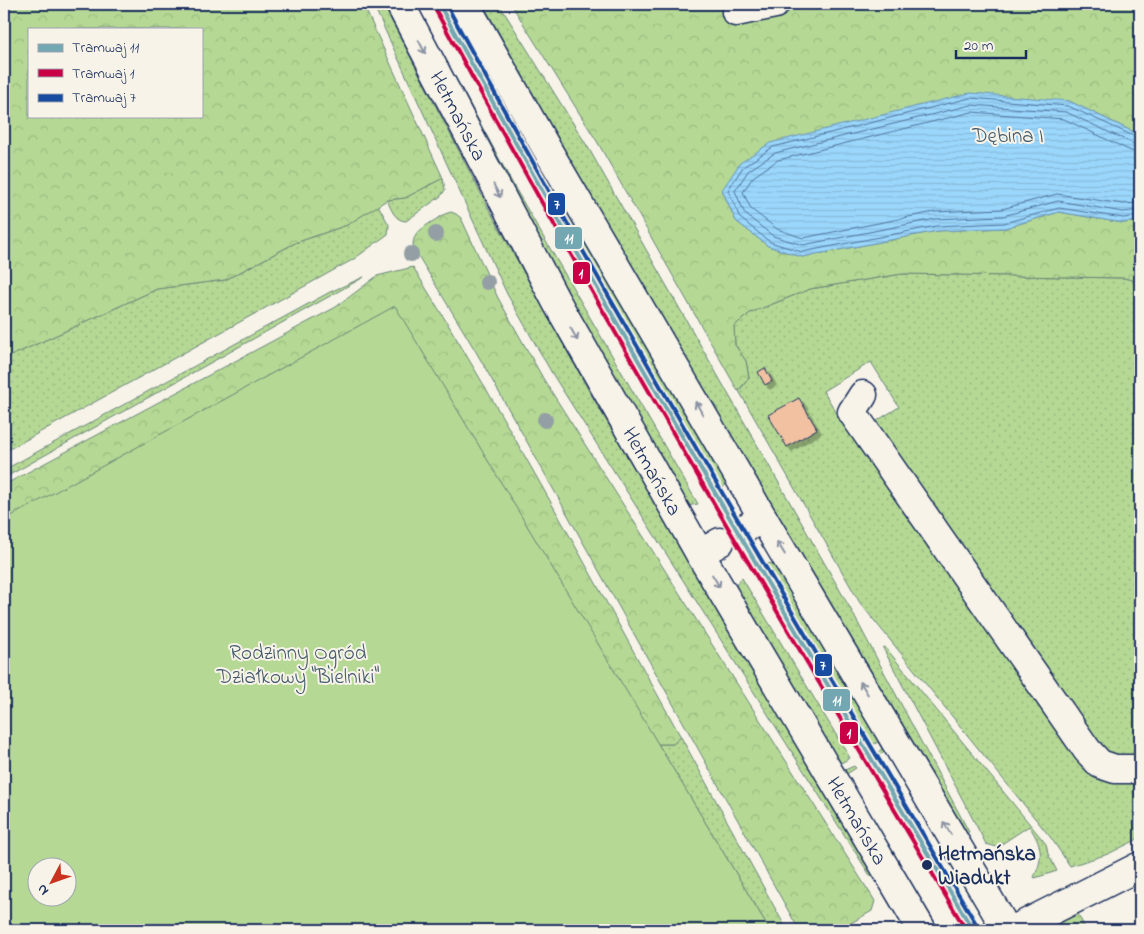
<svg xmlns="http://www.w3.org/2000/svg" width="1144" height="934" viewBox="0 0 1144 934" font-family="'Indie Flower',sans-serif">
  <defs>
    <pattern id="grass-dots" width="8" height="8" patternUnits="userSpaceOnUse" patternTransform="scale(1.25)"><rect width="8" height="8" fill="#b5d994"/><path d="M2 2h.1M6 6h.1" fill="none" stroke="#9bbb82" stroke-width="1.8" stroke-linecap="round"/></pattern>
    <pattern id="forest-crowns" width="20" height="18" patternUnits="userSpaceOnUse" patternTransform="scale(1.25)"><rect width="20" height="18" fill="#b5d994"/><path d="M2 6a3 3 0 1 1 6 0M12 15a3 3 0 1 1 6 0" fill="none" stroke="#9bbb82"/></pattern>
    <pattern id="water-rules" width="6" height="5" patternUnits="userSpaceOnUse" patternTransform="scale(1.25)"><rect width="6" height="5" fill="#9bd7fc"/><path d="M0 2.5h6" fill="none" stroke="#85b9da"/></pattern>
    <filter id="shadow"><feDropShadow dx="4.5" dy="4.5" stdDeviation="0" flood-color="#0004"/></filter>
  </defs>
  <rect width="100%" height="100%" fill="#f7f3e8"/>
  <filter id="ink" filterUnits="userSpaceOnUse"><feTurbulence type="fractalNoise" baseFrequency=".02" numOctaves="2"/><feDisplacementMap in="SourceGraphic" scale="10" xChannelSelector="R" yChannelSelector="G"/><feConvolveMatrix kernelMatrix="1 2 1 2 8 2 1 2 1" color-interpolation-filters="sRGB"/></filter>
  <g filter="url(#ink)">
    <!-- grass -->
    <path fill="url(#grass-dots)" stroke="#688479" d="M373,4H383L490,211L589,391L873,875L871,877L553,375L507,294Z
      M413,4H416L515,188L698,504L687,506L600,355Z
      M445,4H450L726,478V484L720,492L532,166Z
      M483,4H499L589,149L644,246L850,608L969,832L967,833C805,557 637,284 483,4Z
      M443,178L445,190L441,196L406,221C395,221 391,209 387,200L405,198Z
      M378,205L389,225L388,234L354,259L4,452V359L157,289L225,280L295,243L347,225Z
      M902,274L1124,278L1140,282V763L1103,752L875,422L899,407L871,362L823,391L852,437L859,438L1090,770L1140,779V838L1108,854L1070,866L1051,838L860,603L739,391L749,378L746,361L735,345L734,326L750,313L810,289Z
      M364,277L4,478V470L330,292Z
      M767,563L778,565L887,751L877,756L875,754L882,749L878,742L870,746L763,565Z
      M742,578L850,758L841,763L845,770L854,766L856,768L845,775L737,592L736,585Z
      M885,647L1046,844L1048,854L1057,871L1035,878L1034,877C1044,857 1042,845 1029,826L997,847L986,844L883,648Z
      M681,737L787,930H770L658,744H673Z
      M1076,910L1086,930H1036Z"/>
    <!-- forest -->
    <path fill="url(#forest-crowns)" stroke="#688479" fill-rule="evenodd" d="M4,4H363L443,178L405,198L387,200L347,225L295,243L225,280L157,289L4,359ZM29,29H201V116H29Z
      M511,4H1140V135L1069,101L722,190L736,221L768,246L802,257L937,231L1005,228L1059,212L1123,223L1140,221V282L1124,278L902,274L810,289L750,313L734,326L735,345L746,361L749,378L738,391L598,143Z
      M451,212L456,214L461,218L498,298L544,380L875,901L872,911L844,927V930H799L526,440L475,350L414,249C408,232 433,222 445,214Z
      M413,267C508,420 593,579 681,737L673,744H658L4,520V485L336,307L377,276Z"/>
    <!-- garden -->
    <path fill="#b5d994" stroke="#688479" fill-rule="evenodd" d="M395,306L770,930H4V520ZM38,866H68V896H38Z"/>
    <!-- water -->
    <path fill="url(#water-rules)" stroke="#6894bd" d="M970,93L1069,101L1140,135V221L1123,223L1059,212L1005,228L937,231L802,257L768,246L736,221L722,190L740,163L770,143Z"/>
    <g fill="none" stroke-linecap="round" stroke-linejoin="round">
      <!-- shore -->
      <path stroke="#4e729d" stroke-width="1" d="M1140,139L1068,106L970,98L773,147L743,167L728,190L740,218L770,242L802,252L936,226L1004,223L1059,208L1123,218L1140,216
        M1140,145L1134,144L1066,112L971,105L775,153L748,171L735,191L745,214L773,236L803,245L935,219L1003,216L1058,201L1123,212L1140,210
        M1140,153L1131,151L1064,119L972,112L778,160L753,177L743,192L751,209L777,229L803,238L934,212L1002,209L1057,194L1123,204L1140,203"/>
    </g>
    <!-- building -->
    <path fill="#f2c1a2" stroke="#1b2f5e" filter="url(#shadow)" d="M765,368L772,381L765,385L758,372Z
      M799,398L817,429L787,447L768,415Z"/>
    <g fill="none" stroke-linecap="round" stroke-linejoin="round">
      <defs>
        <path id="minor" d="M736,12L775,4
          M863,395L852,412L1087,750L1100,764L1115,769H1140
          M742,530L763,518
          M700,554L720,542
          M1013,930L1140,866"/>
        <g id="major">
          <path id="s1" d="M400,4L556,301L700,554L922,930"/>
          <path d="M465,4L547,149L763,518L1007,930"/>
        </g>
      </defs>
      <!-- minor casing -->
      <use href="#minor" stroke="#1b2f5e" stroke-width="31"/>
      <!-- major casing -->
      <use href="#major" stroke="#1b2f5e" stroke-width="31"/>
      <!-- minor -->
      <use href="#minor" stroke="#f7f3e8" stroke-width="28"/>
      <!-- major -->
      <use href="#major" stroke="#f7f3e8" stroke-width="28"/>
      <defs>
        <path id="tram-1" d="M439,4C609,317 791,624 973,930"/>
        <path id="tram-2" d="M434,7C603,319 784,625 966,930"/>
        <path id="tram-3" d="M446,4C615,316 797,621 978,927"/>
      </defs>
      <!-- tram-1 casing -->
      <use href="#tram-1" stroke="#f7f3e8" stroke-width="8"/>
      <!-- tram-2 casing -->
      <use href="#tram-2" stroke="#f7f3e8" stroke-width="8"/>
      <!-- tram-3 casing -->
      <use href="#tram-3" stroke="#f7f3e8" stroke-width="8"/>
      <!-- tram-1 -->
      <use href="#tram-1" stroke="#73a7b1" stroke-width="4"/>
      <!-- tram-2 -->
      <use href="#tram-2" stroke="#ca0047" stroke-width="4"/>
      <!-- tram-3 -->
      <use href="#tram-3" stroke="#174ca1" stroke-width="4"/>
    </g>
    <!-- trees -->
    <g fill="#939fa4">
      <circle cx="436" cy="234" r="8"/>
      <circle cx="411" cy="254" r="8"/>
      <circle cx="487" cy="282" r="8"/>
      <circle cx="545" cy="420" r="8"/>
    </g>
    <!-- one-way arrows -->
    <defs><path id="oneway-shaft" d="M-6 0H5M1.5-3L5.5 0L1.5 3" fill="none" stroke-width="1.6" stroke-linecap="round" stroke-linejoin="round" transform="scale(1.25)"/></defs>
    <g stroke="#8991a3">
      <use href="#oneway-shaft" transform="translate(422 47) rotate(63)"/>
      <use href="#oneway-shaft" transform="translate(497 191) rotate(62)"/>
      <use href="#oneway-shaft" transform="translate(574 334) rotate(61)"/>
      <use href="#oneway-shaft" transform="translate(699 408) rotate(-120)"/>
      <use href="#oneway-shaft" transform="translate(781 548) rotate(-121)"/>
      <use href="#oneway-shaft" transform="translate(716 581) rotate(59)"/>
      <use href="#oneway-shaft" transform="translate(864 688) rotate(-121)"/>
      <use href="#oneway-shaft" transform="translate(947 828) rotate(-121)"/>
    </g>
  </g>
  <!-- markers -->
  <circle fill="#1b2f5e" stroke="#f7f3e8" stroke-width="2" cx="927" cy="865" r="6"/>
  <g text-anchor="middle" stroke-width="4" stroke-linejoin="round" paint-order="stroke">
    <!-- street labels -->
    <g font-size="21" fill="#1b2f5e" stroke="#f7f3e8">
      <text dy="7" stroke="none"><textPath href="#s1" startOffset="126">Hetmańska</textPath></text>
      <text dy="7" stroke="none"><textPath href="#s1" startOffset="531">Hetmańska</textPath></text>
      <text dy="7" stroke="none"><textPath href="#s1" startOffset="936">Hetmańska</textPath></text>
    </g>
    <!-- park labels -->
    <g font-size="21" fill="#425a6c" stroke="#f7f3e8">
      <text x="1008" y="142">Dębina I</text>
      <text x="298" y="659">Rodzinny Ogród<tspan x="298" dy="24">Działkowy "Bielniki"</tspan></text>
    </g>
    <!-- stop labels -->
    <g font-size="21" font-weight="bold" fill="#1b2f5e" stroke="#f7f3e8" text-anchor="start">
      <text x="938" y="860">Hetmańska<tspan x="938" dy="24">Wiadukt</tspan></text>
    </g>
  </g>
  <g stroke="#f7f3e8" stroke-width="2">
    <rect x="547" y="192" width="19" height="24" rx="5" fill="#174ca1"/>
    <rect x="554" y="226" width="29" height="24" rx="5" fill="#73a7b1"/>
    <rect x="572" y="261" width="19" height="24" rx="5" fill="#ca0047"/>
    <rect x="814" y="653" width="19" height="24" rx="5" fill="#174ca1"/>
    <rect x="822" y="688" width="29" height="24" rx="5" fill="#73a7b1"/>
    <rect x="839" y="721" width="20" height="24" rx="5" fill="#ca0047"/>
  </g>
  <g font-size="14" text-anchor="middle" font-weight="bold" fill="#fff">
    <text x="557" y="209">7</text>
    <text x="569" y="243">11</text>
    <text x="581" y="278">1</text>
    <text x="823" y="670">7</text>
    <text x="837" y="705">11</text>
    <text x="849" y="738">1</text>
  </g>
  <!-- margin -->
  <rect width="1144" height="934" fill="none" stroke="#f7f3e8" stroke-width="20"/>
  <rect x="10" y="10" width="1124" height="914" fill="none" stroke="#1b2f5e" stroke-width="2" filter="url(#ink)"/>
  <!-- legend -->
  <rect x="28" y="28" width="175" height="90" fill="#f7f3e8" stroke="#9fa5b1"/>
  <rect x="38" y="44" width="25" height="8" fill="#73a7b1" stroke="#9fa5b1"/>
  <text x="72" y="52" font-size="15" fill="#1b2f5e">Tramwaj 11</text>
  <rect x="38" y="69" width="25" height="8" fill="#ca0047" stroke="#9fa5b1"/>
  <text x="72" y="78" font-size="15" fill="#1b2f5e">Tramwaj 1</text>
  <rect x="38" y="94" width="25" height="8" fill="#174ca1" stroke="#9fa5b1"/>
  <text x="72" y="102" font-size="15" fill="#1b2f5e">Tramwaj 7</text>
  <!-- north arrow -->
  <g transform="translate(52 882) rotate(229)"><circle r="24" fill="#f7f3e8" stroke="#9fa5b1"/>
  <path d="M0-4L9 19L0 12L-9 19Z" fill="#c8321e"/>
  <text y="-8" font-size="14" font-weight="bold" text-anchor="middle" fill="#1b2f5e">N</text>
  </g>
  <!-- scale -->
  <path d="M956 50v8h70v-8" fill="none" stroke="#1b2f5e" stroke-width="2.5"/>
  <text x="964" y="50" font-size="15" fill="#1b2f5e" stroke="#f7f3e8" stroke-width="4" paint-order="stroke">20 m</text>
</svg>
